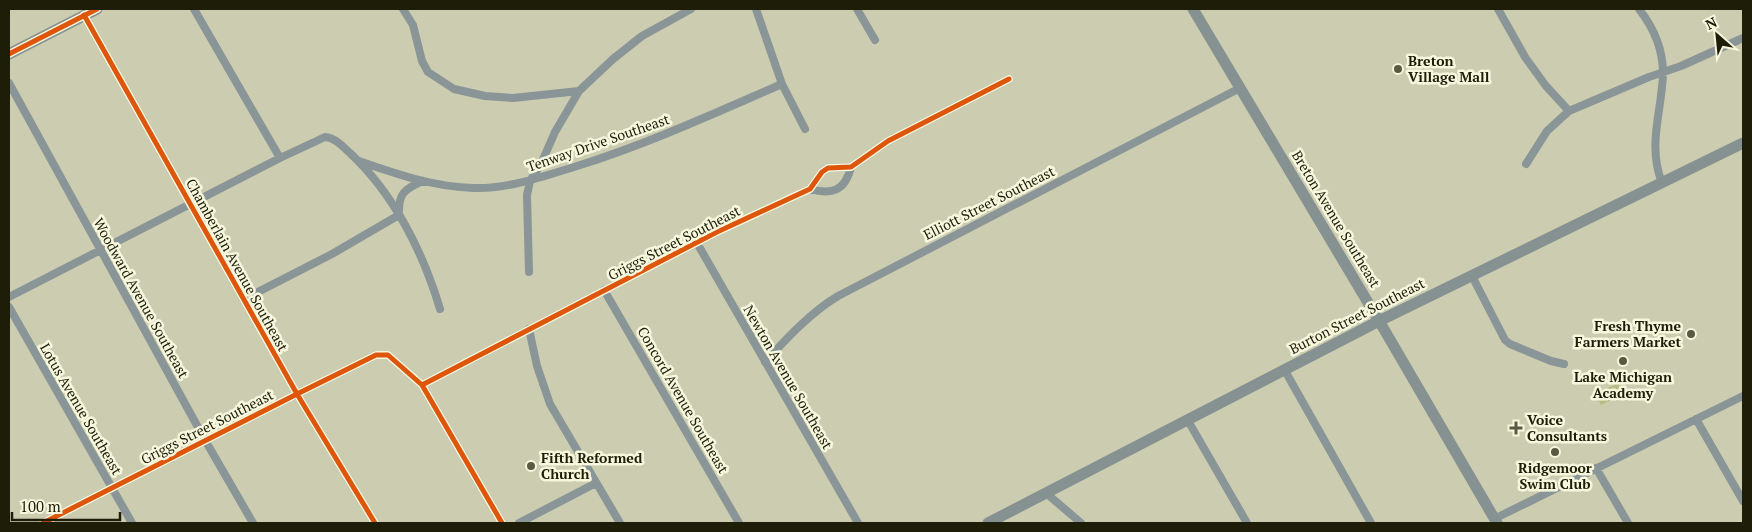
<svg xmlns="http://www.w3.org/2000/svg" width="1752" height="532" viewBox="0 0 1752 532" font-family="'PT Serif',serif">
  <rect width="100%" height="100%" fill="#ccccb0"/>
  <!-- green -->
  <path fill="#baba83" d="M1618,383L1623,394L1601,405L1595,394Z"/>
  <g fill="none" stroke-linecap="round" stroke-linejoin="round">
    <!-- street -->
    <path stroke="#899596" stroke-width="8" d="M194,9L280,158
      M403,9L413,25L422,61L428,72L454,89L485,96L513,98L579,91
      M756,9L782,84L805,129
      M857,9L875,40
      M1498,9L1525,57L1546,86L1569,111
      M1639,9C1653,27 1663,50 1663,73C1662,112 1647,144 1662,183
      M84,15L297,394L375,523
      M9,83L205,440L253,523
      M359,161C396,174 434,187 474,188C508,189 541,177 574,167C645,145 713,114 782,84
      M1526,164L1547,131L1569,111L1649,77L1681,66L1743,38
      M810,189C832,195 845,191 851,167
      M697,243L858,523
      M529,272L527,195L530,181L541,164L555,132L579,91L613,59L642,36L691,9
      M1472,276L1505,340L1510,344L1551,361L1564,364
      M604,290L739,523
      M9,297L280,158L325,137C336,138 342,146 350,153C394,194 423,252 440,309
      M244,299L332,254L399,215C398,194 404,189 423,181
      M9,307L132,523
      M529,329L537,366L550,404L620,523
      M765,362C787,338 810,313 838,296L1240,88
      M1284,369L1371,523
      M422,385L717,232L810,189L822,172L828,168L851,167L888,141L1009,79
      M1187,419L1247,523
      M1696,419L1743,501
      M1596,468L1628,523
      M1046,493L1081,523
      M1494,519L1743,396
      M43,523L297,394L376,355H388L422,385L502,523
      M519,523L596,483"/>
    <!-- secondary -->
    <path stroke="#859291" stroke-width="11" d="M1193,9L1385,331L1497,523
      M9,54L97,9
      M988,523L1379,321L1743,143"/>
    <defs>
      <path id="cycleway" d="M84,15L297,394L375,523
        M9,54L97,9
        M422,385L717,232L810,189L822,172L828,168L851,167L888,141L1009,79
        M43,523L297,394L376,355H388L422,385L502,523"/>
    </defs>
    <!-- cycleway casing -->
    <use href="#cycleway" stroke="#f6f7dd" stroke-width="8"/>
    <!-- cycleway -->
    <use href="#cycleway" stroke="#de560c" stroke-width="5"/>
  </g>
  <!-- markers -->
  <g fill="#5a5a43" stroke="#f6f7dd" stroke-width="2">
    <circle cx="1398" cy="69" r="5"/>
    <circle cx="1691" cy="334" r="5"/>
    <circle cx="1623" cy="361" r="5"/>
    <path d="M1513.5 420.5h5v5h5v5h-5v5h-5v-5h-5v-5h5z"/>
    <circle cx="1555" cy="452" r="5"/>
    <circle cx="531" cy="466" r="5"/>
  </g>
  <g text-anchor="middle" stroke-width="5" stroke-linejoin="round" paint-order="stroke">
    <!-- poi labels -->
    <g font-size="14" font-weight="bold" fill="#1d1d08" stroke="#f6f7dd" text-anchor="start">
      <text x="1408" y="66">Breton<tspan x="1408" dy="16">Village Mall</tspan></text>
      <text x="1681" y="331" text-anchor="end">Fresh Thyme<tspan x="1681" dy="16">Farmers Market</tspan></text>
      <text x="1623" y="382" text-anchor="middle">Lake Michigan<tspan x="1623" dy="16">Academy</tspan></text>
      <text x="1527" y="425">Voice<tspan x="1527" dy="16">Consultants</tspan></text>
      <text x="541" y="463">Fifth Reformed<tspan x="541" dy="16">Church</tspan></text>
      <text x="1555" y="473" text-anchor="middle">Ridgemoor<tspan x="1555" dy="16">Swim Club</tspan></text>
    </g>
    <!-- street labels -->
    <g font-size="14" fill="#1d1d08" stroke="#f6f7dd">
      <text transform="translate(598 143) rotate(-19)" y="5">Tenway Drive Southeast</text>
      <text transform="translate(989 203) rotate(-27)" y="5">Elliott Street Southeast</text>
      <text transform="translate(1336 219) rotate(59)" y="5">Breton Avenue Southeast</text>
      <text transform="translate(674 243) rotate(-27)" y="5">Griggs Street Southeast</text>
      <text transform="translate(237 265) rotate(61)" y="5">Chamberlain Avenue Southeast</text>
      <text transform="translate(141 298) rotate(61)" y="5">Woodward Avenue Southeast</text>
      <text transform="translate(1357 316) rotate(-27)" y="5">Burton Street Southeast</text>
      <text transform="translate(788 377) rotate(60)" y="5">Newton Avenue Southeast</text>
      <text transform="translate(683 400) rotate(60)" y="5">Concord Avenue Southeast</text>
      <text transform="translate(81 409) rotate(60)" y="5">Lotus Avenue Southeast</text>
      <text transform="translate(207 427) rotate(-27)" y="5">Griggs Street Southeast</text>
    </g>
  </g>
  <!-- border -->
  <rect width="1752" height="532" fill="none" stroke="#1d1d08" stroke-width="20"/>
  <!-- north arrow -->
  <g transform="translate(1717 35) rotate(333)" stroke="#f6f7dd" stroke-width="4" paint-order="stroke">
  <path d="M0-4L9 19L0 12L-9 19Z" fill="#1d1d08"/>
  <text y="-8" font-size="14" font-weight="bold" text-anchor="middle" fill="#1d1d08">N</text>
  </g>
  <!-- scale -->
  <path d="M12 512v8h108v-8" fill="none" stroke="#1d1d08" stroke-width="2.5"/>
  <text x="20" y="512" font-size="15" fill="#1d1d08" stroke="#f6f7dd" stroke-width="4" paint-order="stroke">100 m</text>
</svg>
